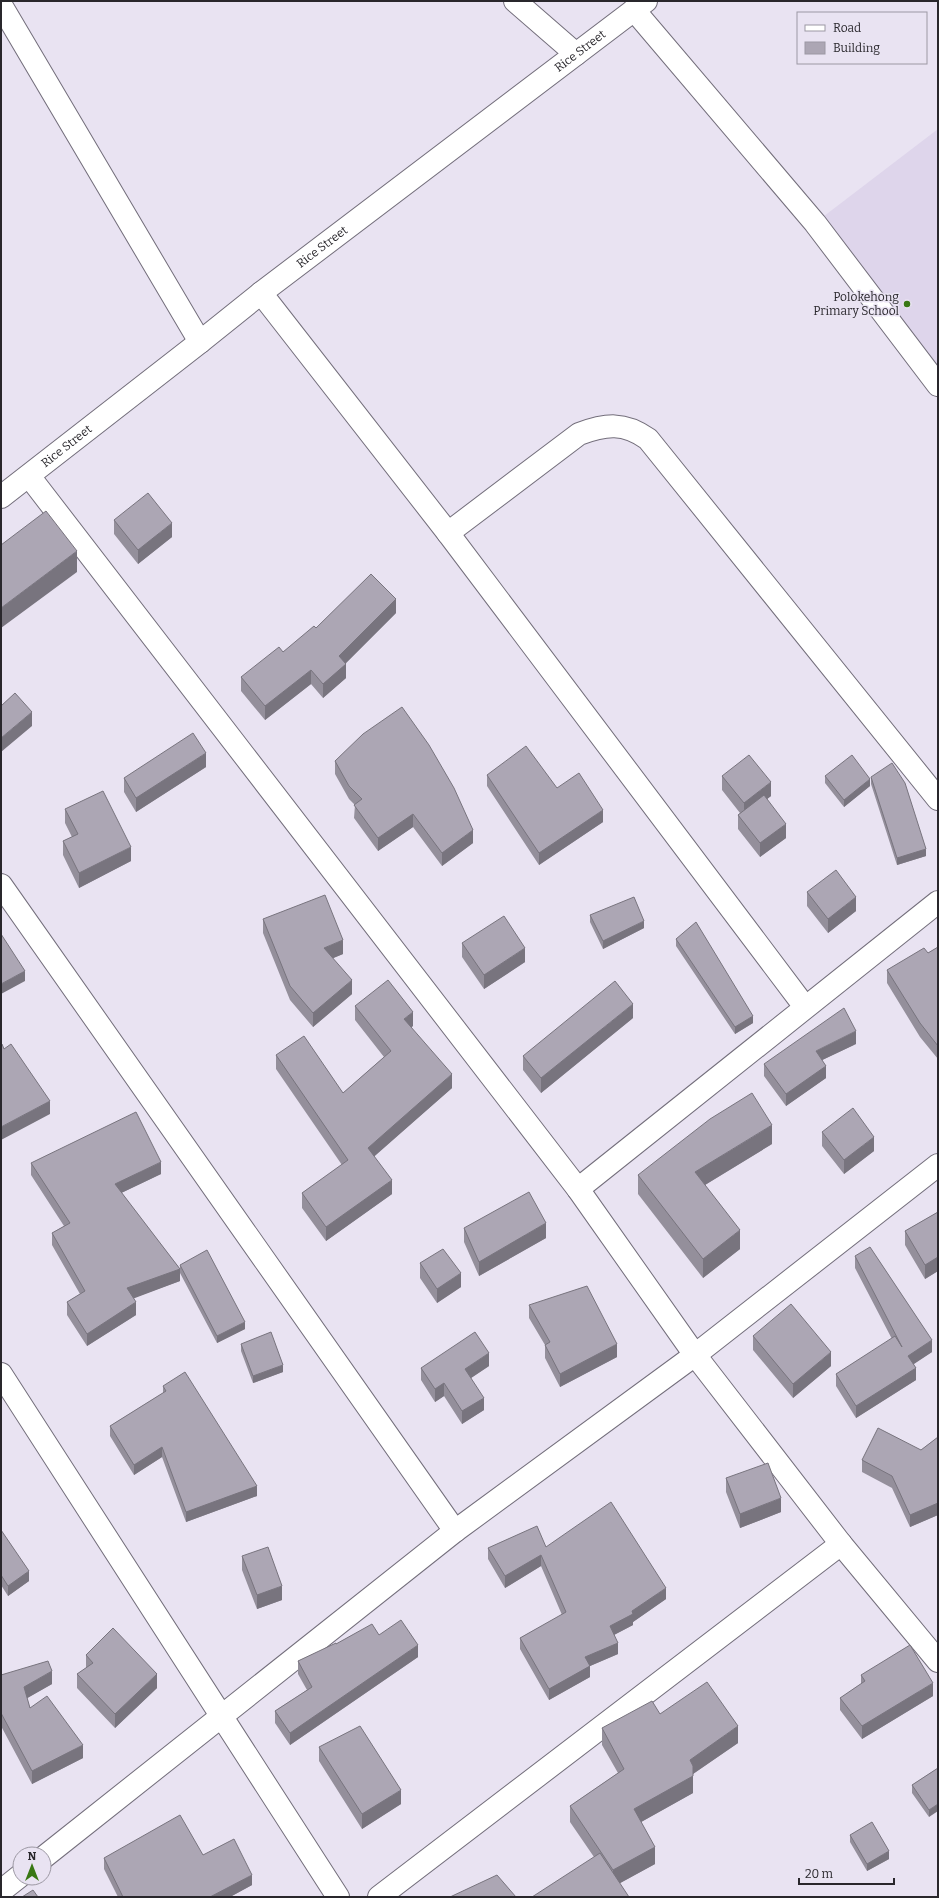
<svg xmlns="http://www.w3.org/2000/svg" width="939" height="1898" viewBox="0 0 939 1898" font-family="Bitter,serif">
  <rect width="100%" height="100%" fill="#e9e3f2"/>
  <!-- built -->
  <path fill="#ded5eb" d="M938,129V385L815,223Z"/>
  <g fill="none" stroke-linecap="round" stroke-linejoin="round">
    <defs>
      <g id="minor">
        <path d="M515,1L576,54"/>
        <path d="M1,5L200,342"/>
        <path d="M634,10L815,223L938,385"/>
        <path d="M261,293L448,533L805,1007"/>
        <path d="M29,476L578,1189L695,1355L841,1544L938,1661"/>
        <path id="s1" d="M1,497L200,342L261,293L646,1"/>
        <path d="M448,533L579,434C606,424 624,422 648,439L938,799"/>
        <path d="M1,885L455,1531"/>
        <path d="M578,1189L938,902"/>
        <path d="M1,1374L338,1897"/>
        <path d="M44,1857L455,1531L695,1355L938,1165"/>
        <path d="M1,1891L20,1876"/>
        <path d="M379,1897L841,1544"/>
      </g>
    </defs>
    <!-- minor casing -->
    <use href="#minor" stroke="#736e7b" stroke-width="24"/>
    <!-- minor -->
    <use href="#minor" stroke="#fff" stroke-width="22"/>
  </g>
  <!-- wall -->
  <path fill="#948f9b" d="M114,520L172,537L138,564L114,534Z
    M396,613L345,664L346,678L323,698L311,684L265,720L241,691V677L283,652L316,628Z
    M335,761L473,843L442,866L413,827L378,851L354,818L355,805L349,799L335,774Z
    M206,767L136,812L124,792V778Z
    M487,775L557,788L603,822L539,865L487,786Z
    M722,776L771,796L767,799L786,838L760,857L738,829V815L740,813L722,790Z
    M825,776L870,786L844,807L825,783Z
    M871,777L926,856L897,865L871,784Z
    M65,809L131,861L79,888L63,855V841L72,837L65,823Z
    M807,892L856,911L828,933L807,906Z
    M590,915L644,928L603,949L590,922Z
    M263,919L343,954L333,958L352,994L313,1027L290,1000L263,933Z
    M676,939L753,1023L735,1034L676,946Z
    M462,943L525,962L484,989L462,957Z
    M938,947V1059L920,1037L887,983V970L928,953Z
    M355,1006L413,1026L411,1027L452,1088L374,1156L392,1194L326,1241L302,1208V1193L342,1165L276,1069V1055L343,1093L384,1057L355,1020Z
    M633,1018L541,1093L523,1070V1056Z
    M856,1044L822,1060L826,1078L786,1106L764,1076V1064Z
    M822,1132L874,1151L844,1174L822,1146Z
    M772,1144L705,1185L740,1249L703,1278L638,1194V1175Z
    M31,1163L161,1174L121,1193L180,1269V1265L245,1329L217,1343L180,1273V1281L133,1298L136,1315L87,1346L67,1315V1302L80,1294L52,1245V1233L64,1226L31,1175Z
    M938,1212V1271L925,1279L905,1245V1231Z
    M464,1228L546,1238L479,1276L464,1242Z
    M855,1256L932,1352L913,1364L916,1380L856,1418L836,1386V1374L892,1339L855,1268Z
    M420,1263L461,1287L437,1303L420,1278Z
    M529,1305L617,1357L560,1387L545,1358V1345L529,1318Z
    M753,1336L831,1366L793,1398L753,1350Z
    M241,1344L283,1372L253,1383L241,1351Z
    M489,1366L471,1378L484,1410L462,1424L444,1396L435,1402L421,1380V1368Z
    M163,1386L257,1496L186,1522L162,1457L134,1475L110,1436V1426L163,1393Z
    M938,1437V1515L910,1527L892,1488L862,1472V1460L921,1450Z
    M726,1478L781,1512L740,1528L726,1492Z
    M1,1530L29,1581L8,1596L1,1585Z
    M546,1547L666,1599L633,1622V1625L614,1635L618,1654L590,1666V1677L549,1700L520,1649V1638L562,1615L541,1566L505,1588L488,1559V1548Z
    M242,1556L282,1600L257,1609L242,1570Z
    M379,1635L418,1657L290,1745L275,1723V1711L307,1690L298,1674V1661L336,1644Z
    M86,1655L157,1688L115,1728L77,1688V1674L86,1668Z
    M1,1675L52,1684L27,1698L30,1708L83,1758L32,1784L1,1726Z
    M861,1675L933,1696L862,1739L840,1710V1698L861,1684Z
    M660,1714L738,1743L693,1774V1793L641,1822L655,1864L620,1883L594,1857L570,1822V1806L618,1773L602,1745V1728Z
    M319,1747L401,1804L362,1829L319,1761Z
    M938,1768L929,1817L912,1793V1785Z
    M850,1835L889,1859L867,1871L850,1842Z
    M203,1855L252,1885L230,1897H118L104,1869V1858Z"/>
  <!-- shaded-wall -->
  <path fill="#78747e" d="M172,523V537L138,564V550Z
    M77,551V572L1,628V608Z
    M396,599V613L340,669L346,664V678L323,698V684L339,656Z
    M311,670V684L265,720V706Z
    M32,712V726L1,752V738Z
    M206,753V767L136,812V798Z
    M870,779V786L844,807V800Z
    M771,782V796L744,817V803Z
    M603,810V822L539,865V853Z
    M413,814V827L378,851V838Z
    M786,824V838L760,857V843Z
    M473,830V843L442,866V853Z
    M131,847V861L79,888V873Z
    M926,849V856L897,865V858Z
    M856,897V911L828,933V919Z
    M644,921V928L603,949V941Z
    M343,940V954L324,962V948Z
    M525,948V962L484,989V975Z
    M25,971V981L1,994V984Z
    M352,980V994L313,1027V1013Z
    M633,1004V1018L541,1093V1078Z
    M413,1012V1026L404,1033V1019Z
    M753,1016V1023L735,1034V1027Z
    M856,1031V1044L816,1063V1051Z
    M826,1066V1078L786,1106V1094Z
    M452,1074V1088L368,1162V1148Z
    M50,1101V1114L1,1140V1127Z
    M772,1125V1144L695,1191V1172Z
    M874,1137V1151L844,1174V1160Z
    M161,1162V1174L115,1196V1184Z
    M392,1180V1194L326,1241V1227Z
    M546,1223V1238L479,1276V1262Z
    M740,1230V1249L703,1278V1259Z
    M938,1257V1271L925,1279V1265Z
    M180,1269V1281L127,1301V1288Z
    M461,1273V1287L437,1303V1289Z
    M136,1302V1315L87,1346V1334Z
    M245,1322V1329L217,1343V1336Z
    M932,1340V1352L908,1368V1356Z
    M617,1344V1357L560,1387V1374Z
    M831,1352V1366L793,1398V1384Z
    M489,1353V1366L465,1382V1369Z
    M283,1365V1372L253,1383V1376Z
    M916,1368V1380L856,1418V1406Z
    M444,1383V1396L435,1402V1389Z
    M484,1398V1410L462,1424V1411Z
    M162,1447V1457L134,1475V1465Z
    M257,1486V1496L186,1522V1512Z
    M781,1498V1512L740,1528V1514Z
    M938,1503V1515L910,1527V1515Z
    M541,1555V1566L505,1588V1576Z
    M29,1571V1581L8,1596V1586Z
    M282,1586V1600L257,1609V1595Z
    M666,1588V1599L633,1622V1625L610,1637V1626Z
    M618,1643V1654L590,1666V1677L549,1700V1689L585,1657Z
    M418,1645V1657L290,1745V1733Z
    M52,1671V1684L24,1700V1687Z
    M157,1674V1688L115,1728V1714Z
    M933,1683V1696L862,1739V1726Z
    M738,1726V1743L690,1776V1760Z
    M83,1745V1758L32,1784V1771Z
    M693,1776V1793L634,1826V1809Z
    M401,1790V1804L362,1829V1814Z
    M938,1804V1811L929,1817V1810Z
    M655,1847V1864L613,1887V1870Z
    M889,1851V1859L867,1871V1864Z
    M252,1875V1885L230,1897H210Z"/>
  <!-- building -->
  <path fill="#aca6b4" stroke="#78747e" d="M148,493L172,523L138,550L114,520Z
    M46,511L77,551L1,608V545Z
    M371,574L396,599L339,656L346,664L323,684L311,670L265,706L241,677L279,647L283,652L314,626L316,628Z
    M15,693L32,712L1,738V706Z
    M402,707L429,745L454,788L473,830L442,853L413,814L378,838L354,805L362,799L349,786L335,761L363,734Z
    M193,733L206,753L136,798L124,778Z
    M526,746L557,788L579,773L603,810L539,853L487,775Z
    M749,755L771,782L744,803L722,776Z
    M852,755L870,779L844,800L825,776Z
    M892,763L905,783L926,849L897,858L871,777Z
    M103,791L131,847L79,873L63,841L78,834L65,809Z
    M764,795L786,824L760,843L738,815Z
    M836,870L856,897L828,919L807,892Z
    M325,895L343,940L324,948L352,980L313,1013L290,986L263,919Z
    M634,897L644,921L603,941L590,915Z
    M504,916L525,948L484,975L462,943Z
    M696,922L753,1016L735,1027L676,939Z
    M1,934L25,971L1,984Z
    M938,947V1046L920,1023L887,970L924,948L928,953Z
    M388,980L413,1012L404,1019L452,1074L368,1148L392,1180L326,1227L302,1193L348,1160L276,1055L304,1036L343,1093L391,1051L355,1006Z
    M615,981L633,1004L541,1078L523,1056Z
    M844,1008L856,1031L816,1051L826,1066L786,1094L764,1064Z
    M1,1044H2L4,1049L11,1044L50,1101L1,1127Z
    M752,1093L772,1125L695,1172L740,1230L703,1259L638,1175L710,1119Z
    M853,1108L874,1137L844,1160L822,1132Z
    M136,1112L161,1162L115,1184L180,1269L127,1288L136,1302L87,1334L67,1302L85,1291L52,1233L70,1223L31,1163Z
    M529,1192L546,1223L479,1262L464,1228Z
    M938,1212V1257L925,1265L905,1231Z
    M870,1247L932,1340L908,1356L916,1368L856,1406L836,1374L895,1336L902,1347L855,1256Z
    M443,1249L461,1273L437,1289L420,1263Z
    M207,1250L245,1322L217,1336L180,1265Z
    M587,1286L617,1344L560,1374L545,1345L550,1342L529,1305Z
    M791,1304L831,1352L793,1384L753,1336Z
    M271,1332L283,1365L253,1376L241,1344Z
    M475,1332L489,1353L465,1369L484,1398L462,1411L444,1383L435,1389L421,1368Z
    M185,1372L257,1486L186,1512L162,1447L134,1465L110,1426L166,1391L163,1386Z
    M878,1428L921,1450L938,1437V1503L910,1515L892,1476L862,1460Z
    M768,1463L781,1498L740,1514L726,1478Z
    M611,1502L666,1588L632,1611L633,1614L610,1626L618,1643L585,1657L590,1666L549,1689L520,1638L566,1612L541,1555L505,1576L488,1548L537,1526L546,1547Z
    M1,1530L29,1571L8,1586L1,1575Z
    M268,1547L282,1586L257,1595L242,1556Z
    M401,1620L418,1645L290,1733L275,1711L312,1687L298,1661L336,1643V1644L372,1624L379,1635Z
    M113,1628L157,1674L115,1714L77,1674L93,1663L86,1655Z
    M910,1645L933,1683L862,1726L840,1698L865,1681L861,1675Z
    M48,1661L52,1671L24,1687L30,1708L47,1696L83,1745L32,1771L1,1713V1675Z
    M707,1682L738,1726L690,1760L693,1766V1776L634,1809L655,1847L613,1870L570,1806L624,1769L602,1728L652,1701L660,1714Z
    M360,1726L401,1790L362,1814L319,1747Z
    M938,1768V1804L929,1810L912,1785Z
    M180,1815L203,1855L234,1839L252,1875L210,1897H123L104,1858Z
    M872,1822L889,1851L867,1864L850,1835Z
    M600,1853L629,1897H532Z
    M497,1875L516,1897H450Z
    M33,1890L38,1897H22Z"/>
  <!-- markers -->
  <circle fill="#397814" stroke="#e9e3f2" stroke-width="1.5" cx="907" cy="304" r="4"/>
  <g text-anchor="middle" stroke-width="3" stroke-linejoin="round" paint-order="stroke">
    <!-- street labels -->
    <g font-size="12" fill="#29272c" stroke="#e9e3f2">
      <text dy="4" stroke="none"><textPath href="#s1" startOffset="731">Rice Street</textPath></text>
      <text dy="4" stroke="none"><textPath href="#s1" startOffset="407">Rice Street</textPath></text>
      <text dy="4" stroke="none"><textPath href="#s1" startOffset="83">Rice Street</textPath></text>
    </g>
    <!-- poi labels -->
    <g font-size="12" fill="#29272c" stroke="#e9e3f2" text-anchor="end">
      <text x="899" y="301">Polokehong<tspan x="899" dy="14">Primary School</tspan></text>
    </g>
  </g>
  <!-- border -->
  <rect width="939" height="1898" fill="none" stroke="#29272c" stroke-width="4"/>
  <!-- legend -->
  <rect x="797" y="12" width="130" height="52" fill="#e9e3f2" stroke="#9c98a3"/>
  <rect x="805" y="25" width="20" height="6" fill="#ffffff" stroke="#9c98a3"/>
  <text x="833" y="32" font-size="12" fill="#29272c">Road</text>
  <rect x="805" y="42" width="20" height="12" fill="#aca6b4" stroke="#9c98a3"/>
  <text x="833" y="52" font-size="12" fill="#29272c">Building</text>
  <!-- north arrow -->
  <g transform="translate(32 1866)"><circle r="19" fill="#e9e3f2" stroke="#9c98a3"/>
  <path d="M0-3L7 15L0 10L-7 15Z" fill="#397814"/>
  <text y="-6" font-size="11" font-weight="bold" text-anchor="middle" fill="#29272c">N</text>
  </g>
  <!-- scale -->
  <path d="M799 1878v6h95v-6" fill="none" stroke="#29272c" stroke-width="2"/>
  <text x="805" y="1878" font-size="12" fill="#29272c" stroke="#e9e3f2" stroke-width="3" paint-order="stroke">20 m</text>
</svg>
